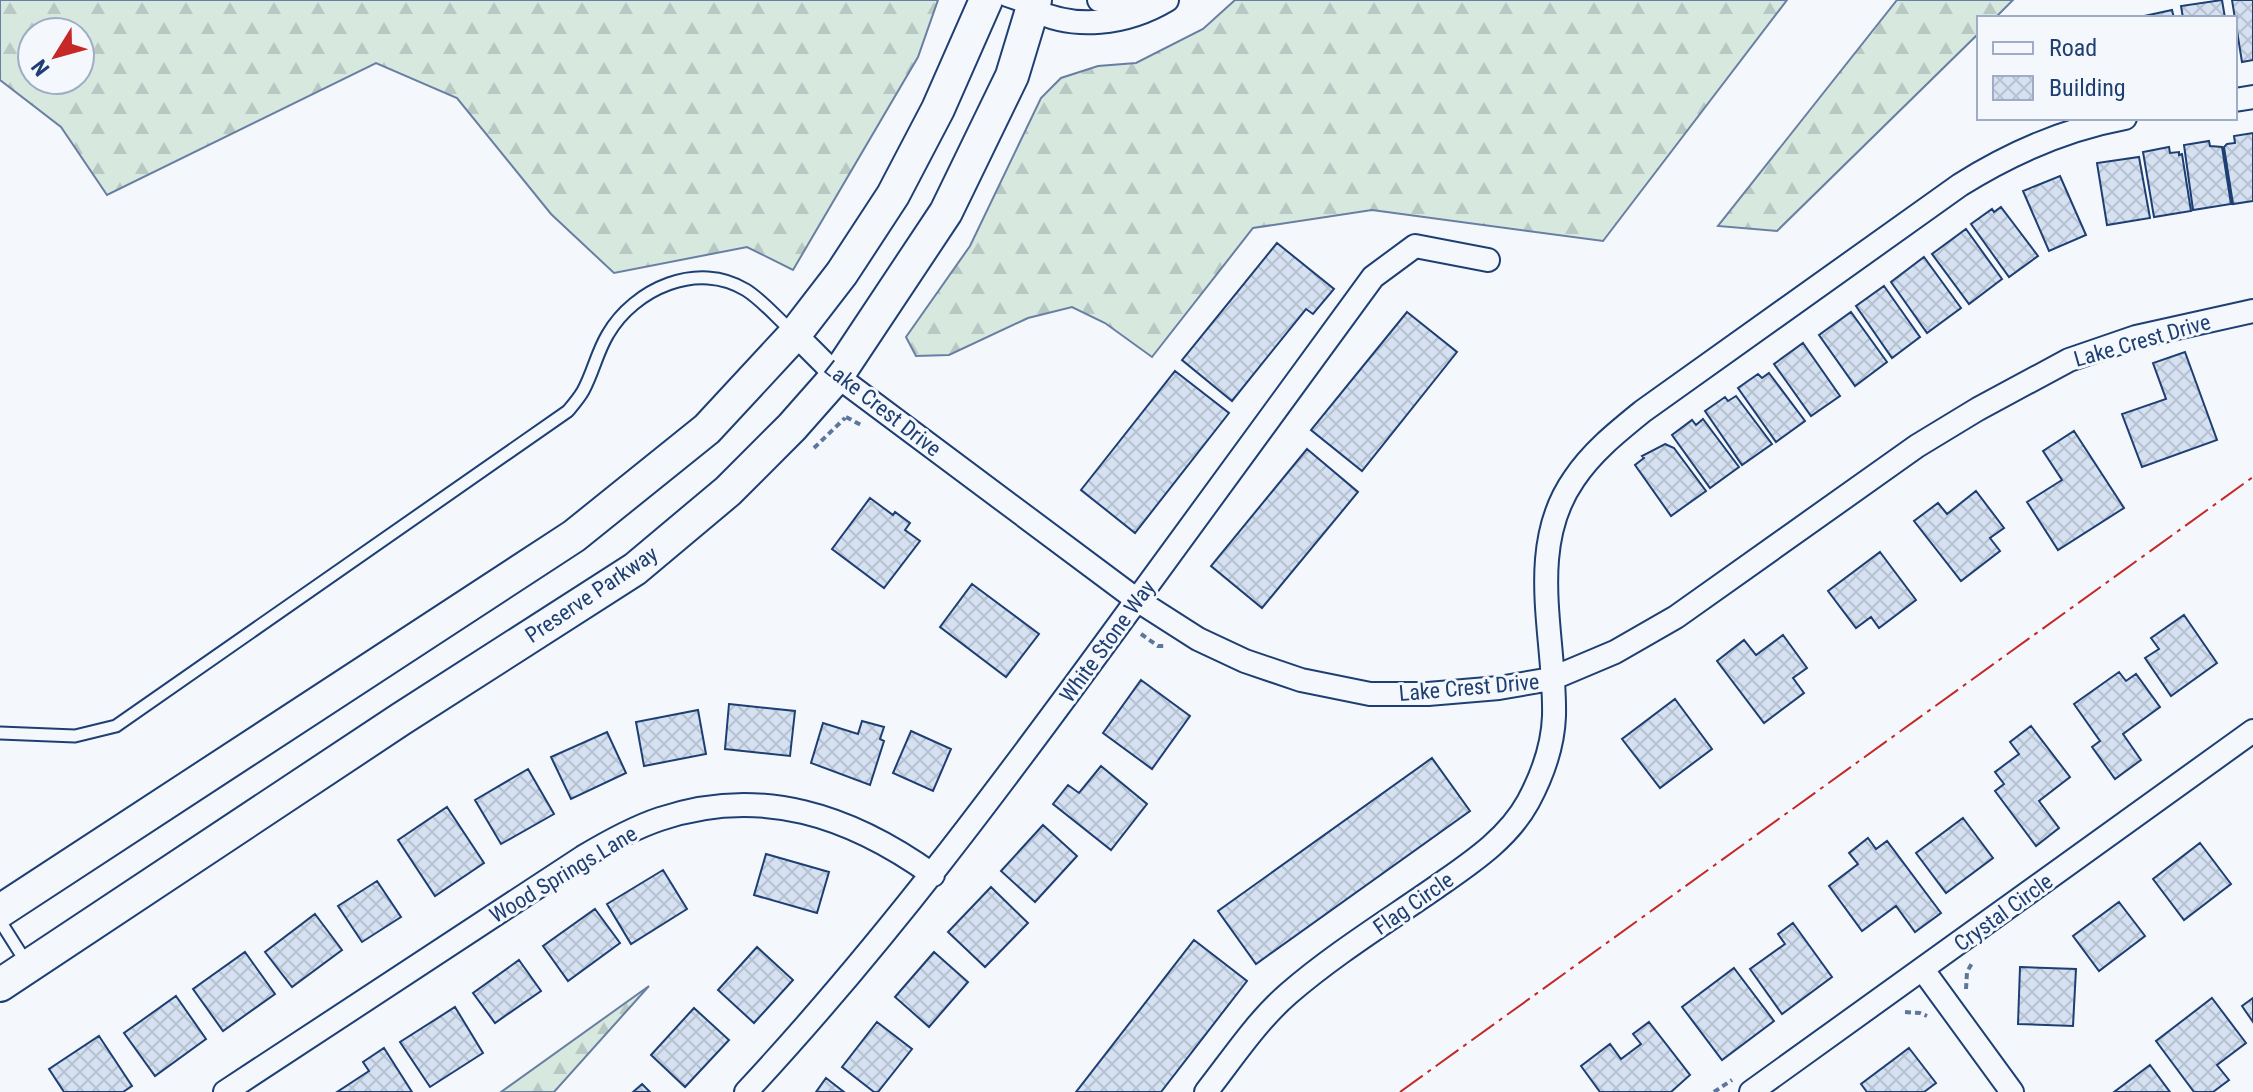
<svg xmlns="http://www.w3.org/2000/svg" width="2253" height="1092" viewBox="0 0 2253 1092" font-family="'Roboto Condensed',sans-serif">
  <defs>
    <pattern id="forest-firs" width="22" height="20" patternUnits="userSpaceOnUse" patternTransform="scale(2)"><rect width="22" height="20" fill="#d7e8df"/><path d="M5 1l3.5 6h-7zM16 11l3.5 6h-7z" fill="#b8c8c3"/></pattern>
    <pattern id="building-cross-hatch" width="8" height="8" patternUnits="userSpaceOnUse" patternTransform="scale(2)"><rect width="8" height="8" fill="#d5e0f0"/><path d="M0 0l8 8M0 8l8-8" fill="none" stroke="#b6c1d1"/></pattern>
  </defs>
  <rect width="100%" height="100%" fill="#f4f7fb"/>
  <!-- forest -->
  <path fill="url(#forest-firs)" stroke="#687fa3" stroke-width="2" fill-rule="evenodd" d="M0,0H938L918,57L793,270L747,247L614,273L551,214L457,98L376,63L107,195L61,127L0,80ZM80,32V80H32V32Z
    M1235,0H1787L1603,241L1372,210L1253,228L1152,357L1105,323L1072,307L1028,318L949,355L916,356L906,337L970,246L1041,98L1061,78L1098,66L1136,63L1203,29Z
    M1897,0H2013L1995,18H1979V33L1777,231L1718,226Z
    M649,986L554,1092H501Z"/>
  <!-- building -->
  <path fill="url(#building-cross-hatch)" stroke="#1d3f73" stroke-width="2" d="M2222,0L2225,18H2183L2181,6Z
    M2232,0H2253V60L2242,62Z
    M2172,10L2174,18H2135Z
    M2253,133V201L2233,204L2224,147L2227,144L2235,143L2234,136Z
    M2209,141L2210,146L2222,147L2231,204L2193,210L2184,145Z
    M2169,147L2170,153L2179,152V155L2182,154L2191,211L2154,217L2143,152Z
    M2139,157L2150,218L2107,225L2097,163Z
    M2060,176L2086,235L2049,251L2023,191Z
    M2001,207L2038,256L2009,277L1971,224L1992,209L1994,212Z
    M1966,229L2002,279L1969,304L1932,254Z
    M1277,243L1334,289L1313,314L1306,309L1232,401L1182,360Z
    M1924,257L1961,308L1927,333L1891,282Z
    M1884,286L1920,337L1892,358L1856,306Z
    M1407,312L1457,352L1362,471L1311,430Z
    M1851,312L1887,362L1855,386L1819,335Z
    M1803,343L1840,396L1811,416L1774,364Z
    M2185,352L2217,440L2142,467L2122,414L2166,399L2153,363Z
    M1175,371L1229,413L1135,533L1081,490Z
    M1769,373L1805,421L1776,442L1738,388L1758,374L1762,378Z
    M1736,396L1772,444L1742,465L1705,411L1725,397L1728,401Z
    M1703,419L1739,467L1710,488L1672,435L1692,420L1696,425Z
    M2074,431L2124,508L2058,550L2027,502L2062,480L2043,451Z
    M1665,444L1674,448L1706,491L1671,516L1635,465L1644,458L1642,456Z
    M1307,449L1358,492L1262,608L1211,566Z
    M1976,491L2004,528L1990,538L2000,551L1961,581L1914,521L1938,503L1947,514Z
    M870,498L893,515L895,512L910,523L905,530L920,541L884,588L832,549Z
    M1880,552L1916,600L1879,628L1871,617L1856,628L1828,591Z
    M972,584L1039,634L1006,677L940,627Z
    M2184,615L2217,663L2171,696L2145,658L2159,649L2151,638Z
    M1783,635L1807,668L1793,678L1804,693L1764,723L1717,661L1744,640L1756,655Z
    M2119,672L2126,681L2136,674L2160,707L2123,734L2141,760L2115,779L2092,747L2100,741L2074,704Z
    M1141,680L1190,716L1152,769L1103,733Z
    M1675,699L1712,749L1660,788L1622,739Z
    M729,704L795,711L790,756L725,749Z
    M698,710L706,754L644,766L636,722Z
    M862,721L884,727L880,739L884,741L870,785L811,763L823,723L858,734Z
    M2031,726L2070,777L2039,801L2059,828L2036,846L1995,791L2004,784L1995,772L2019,754L2010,742Z
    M911,731L951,749L933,791L893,773Z
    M607,732L626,773L571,799L551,757Z
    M1432,758L1470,811L1256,964L1218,911Z
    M1101,766L1147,804L1111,850L1053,804L1068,785L1079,793Z
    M528,769L554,814L501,844L475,800Z
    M447,807L484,863L435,896L398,840Z
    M1963,818L1993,858L1946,893L1916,853Z
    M1043,825L1077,856L1035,902L1001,871Z
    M1868,838L1876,849L1887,841L1941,913L1915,932L1896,906L1862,931L1829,886L1858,864L1849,853Z
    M2200,843L2231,884L2184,920L2153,879Z
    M766,854L829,872L817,913L754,895Z
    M663,870L687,909L631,944L607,904Z
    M377,881L401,917L362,942L338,906Z
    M991,887L1028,923L985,967L948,932Z
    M2119,902L2145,936L2099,971L2073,936Z
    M595,909L620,943L568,981L543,946Z
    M315,914L342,950L292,987L265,952Z
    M1793,923L1832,977L1782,1014L1750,969L1785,944L1778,934Z
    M1194,940L1247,981L1161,1092H1076Z
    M757,947L793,980L754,1023L718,990Z
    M245,952L275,994L223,1031L193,989Z
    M934,952L968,982L929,1027L895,997Z
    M519,960L541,991L495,1023L473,993Z
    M2020,967L2076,969L2073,1026L2018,1024Z
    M1734,968L1774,1021L1722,1060L1682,1007Z
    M176,996L206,1039L155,1076L124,1033Z
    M2212,998L2246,1043L2217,1065L2229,1080L2213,1092H2194L2156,1041Z
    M2253,998V1022L2242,1006Z
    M455,1007L483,1053L430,1087L400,1042Z
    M694,1008L729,1040L685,1087L651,1055Z
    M877,1022L912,1049L878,1092H874L842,1067Z
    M1649,1022L1690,1075L1671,1092H1600L1581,1066L1610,1044L1621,1059L1641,1044L1633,1034Z
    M99,1036L132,1086L123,1092H64L49,1069Z
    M384,1048L412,1092H337L369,1071L363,1062Z
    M1909,1048L1936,1083L1924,1092H1867L1861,1084Z
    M2150,1065L2170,1092H2114Z
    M826,1078L844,1092H816Z
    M642,1084L650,1092H633Z"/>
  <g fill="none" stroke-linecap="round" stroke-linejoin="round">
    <defs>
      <path id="lane" d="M1005,0L1031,9
        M0,733L75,736L116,726L568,411C573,405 579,398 583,391C593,373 597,352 608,334C634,289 698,260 746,290C762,300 777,318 792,331
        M0,921L26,962"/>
      <path id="street" d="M1099,0L1140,8
        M1032,9C1074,31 1127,24 1167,0
        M2235,100L2253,97
        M795,334L837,376L1137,600L1198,639L1245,661L1301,680L1370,694H1428L1499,688L1551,679L1615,652L1676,617L1917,446L1978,409L2069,360L2136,337L2253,311
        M1923,970L2012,1092
        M225,1092L583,857C608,842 633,828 660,819C761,785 851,816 933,875
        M746,1092C884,944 1004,782 1123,619C1206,505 1289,391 1373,277L1415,246L1488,260
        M1206,1092C1232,1059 1256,1022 1288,994C1333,955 1386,922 1435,888C1469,864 1507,840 1528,802C1542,776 1553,746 1554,716C1556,638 1525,549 1574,479C1592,452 1617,432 1643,411L1960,185C2011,153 2066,129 2125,118
        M1751,1092L2253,731"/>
      <path id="secondary" d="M0,911L574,536L707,429L795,334L842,273L893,195L938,109L986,0
        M0,985L401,719L635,569L728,491L792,427L837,376L946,212L1012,76L1035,0"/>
    </defs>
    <!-- lane casing -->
    <use href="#lane" stroke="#1d3f73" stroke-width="15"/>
    <!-- street casing -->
    <use href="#street" stroke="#1d3f73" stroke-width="26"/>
    <!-- secondary casing -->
    <use href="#secondary" stroke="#1d3f73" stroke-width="36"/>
    <!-- path -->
    <path stroke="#5e769c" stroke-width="4" stroke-dasharray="6 4" stroke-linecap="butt" d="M846,417L861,425
      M814,448L845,418
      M1141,634L1158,646H1164
      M1966,989L1967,972L1972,963
      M1905,1012L1920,1013L1927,1016
      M1714,1092L1732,1080"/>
    <!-- lane -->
    <use href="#lane" stroke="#f4f7fb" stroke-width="11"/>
    <!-- street -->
    <use href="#street" stroke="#f4f7fb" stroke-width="22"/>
    <!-- secondary -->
    <use href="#secondary" stroke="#f4f7fb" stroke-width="32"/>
    <!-- power -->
    <path stroke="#c62828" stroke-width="2" stroke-dasharray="28 6 4 6" stroke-linecap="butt" d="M1400,1092L2253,477"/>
  </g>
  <g text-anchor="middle" stroke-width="6" stroke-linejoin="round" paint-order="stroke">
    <!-- street labels -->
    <g font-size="22" fill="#1d3f73" stroke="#f4f7fb">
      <text transform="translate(2142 340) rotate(-16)" y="8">Lake Crest Drive</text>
      <text transform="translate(883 408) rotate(38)" y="8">Lake Crest Drive</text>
      <text transform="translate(591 594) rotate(-34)" y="8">Preserve Parkway</text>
      <text transform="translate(1107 641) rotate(-54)" y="8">White Stone Way</text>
      <text transform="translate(1469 687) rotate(-5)" y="8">Lake Crest Drive</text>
      <text transform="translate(563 874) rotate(-31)" y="8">Wood Springs Lane</text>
      <text transform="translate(1413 903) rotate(-35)" y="8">Flag Circle</text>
      <text transform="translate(2003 912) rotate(-36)" y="8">Crystal Circle</text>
    </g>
  </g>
  <!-- legend -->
  <rect x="1977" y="16" width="260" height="104" fill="#f4f7fb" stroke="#9eadc5" stroke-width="2"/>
  <rect x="1993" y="42" width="40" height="12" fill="#f4f7fb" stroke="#9eadc5" stroke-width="2"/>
  <text x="2049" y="56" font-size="24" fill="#1d3f73">Road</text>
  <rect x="1993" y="76" width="40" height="24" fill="url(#building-cross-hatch)" stroke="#9eadc5" stroke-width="2"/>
  <text x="2049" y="96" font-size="24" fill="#1d3f73">Building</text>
  <!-- north arrow -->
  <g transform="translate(56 56) rotate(233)"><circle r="38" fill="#f4f7fb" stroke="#9eadc5" stroke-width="2"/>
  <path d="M0-6L14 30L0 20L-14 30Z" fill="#c62828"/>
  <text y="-12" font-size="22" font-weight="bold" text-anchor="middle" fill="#1d3f73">N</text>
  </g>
</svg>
